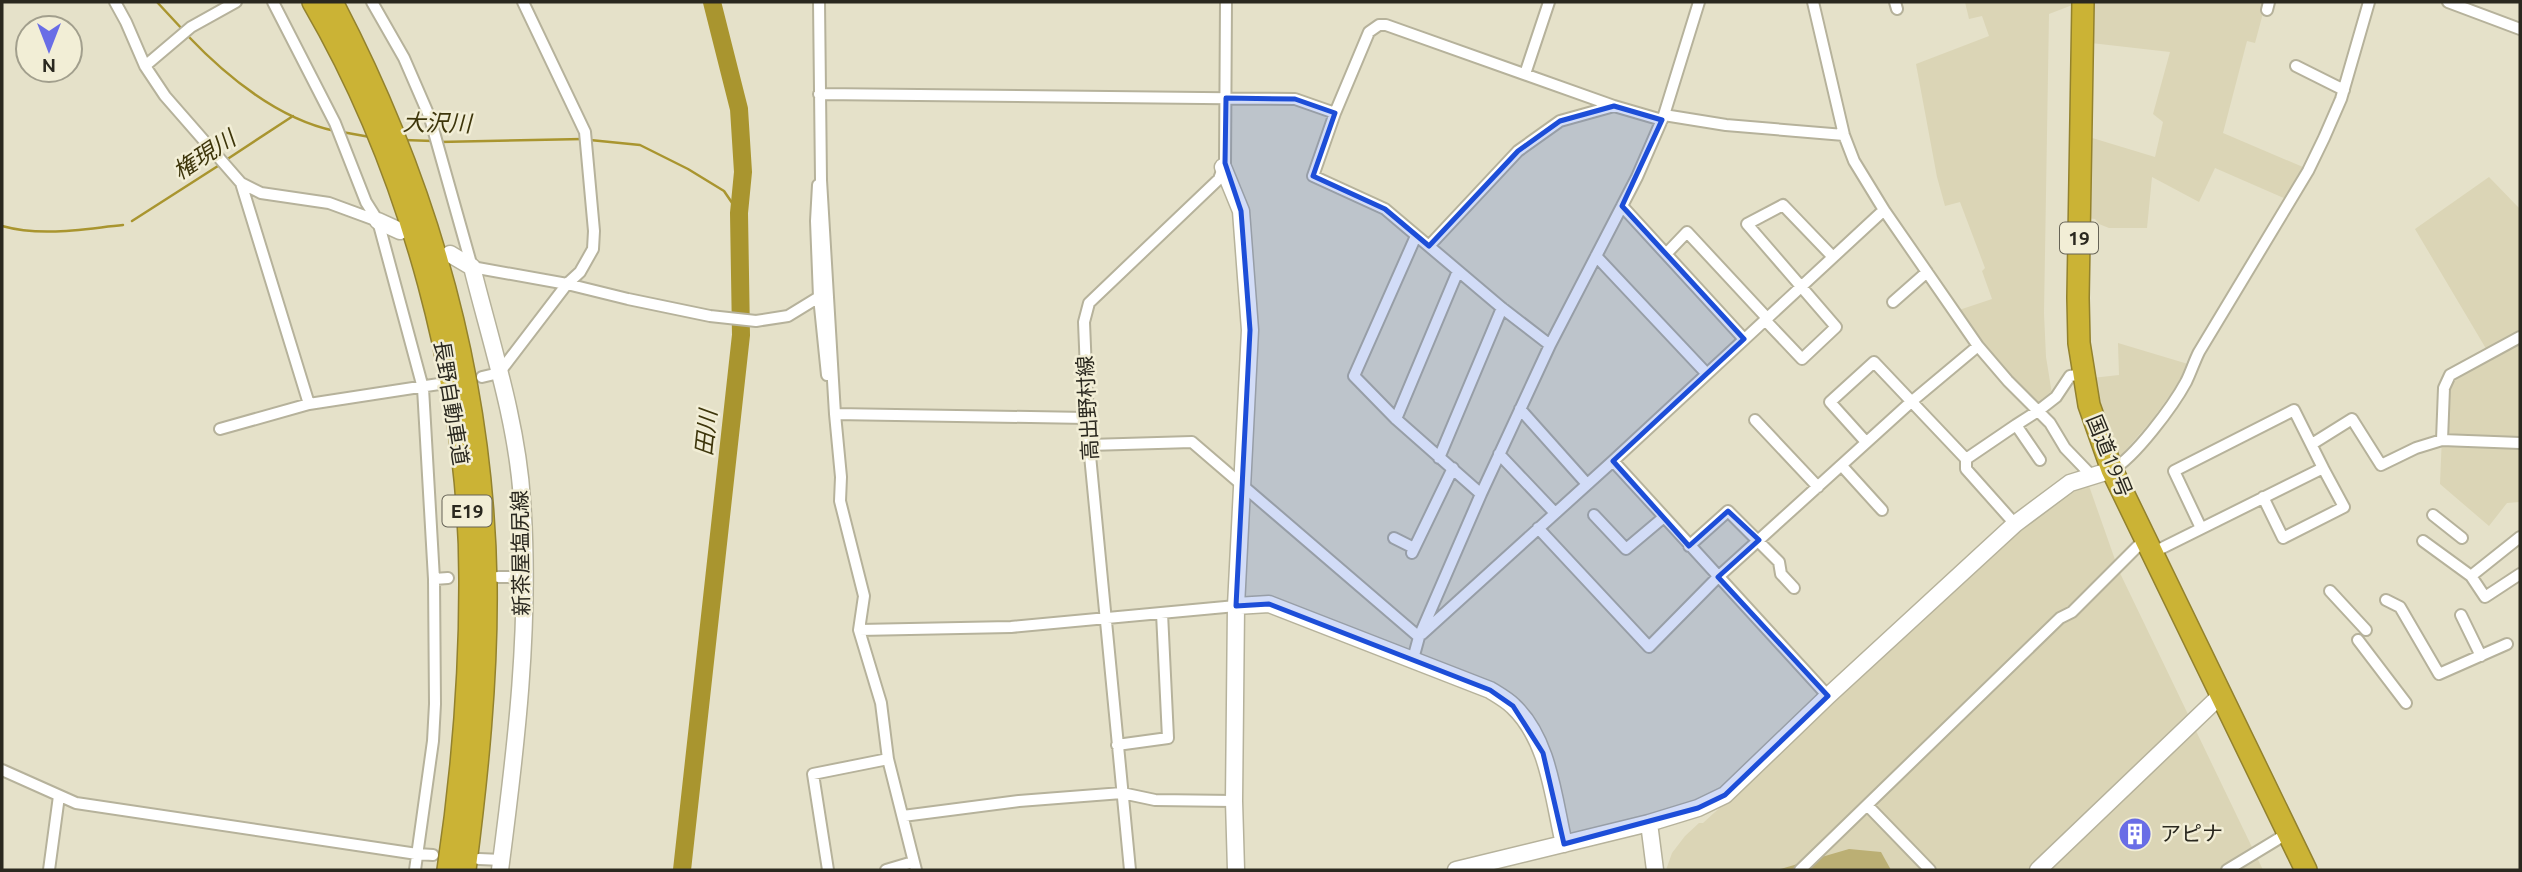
<svg xmlns="http://www.w3.org/2000/svg" width="2522" height="872" viewBox="0 0 2522 872" font-family="Ubuntu,'Noto Sans JP',sans-serif">
  <rect width="100%" height="100%" fill="#e5e1c9"/>
  <!-- built -->
  <path fill="#dbd5b6" d="M1965,2H2075V4L2049,14L2044,313L2046,357L2052,394L2037,404L1990,355L1959,310L1992,299L1982,271L1985,268L1960,202L1945,206L1937,177L1916,64L1989,36L1982,16L1969,19Z
    M2091,2H2266L2255,43L2247,41L2223,133L2303,167L2286,199L2215,168L2199,202L2152,177L2147,228H2109L2099,224L2095,219L2086,218L2089,137L2155,157L2163,122L2153,114L2170,52L2091,43Z
    M2489,177L2520,209V502L2507,503L2489,526L2440,484L2444,388L2450,375L2488,352L2415,229Z
    M2118,343L2188,364L2175,388L2152,420L2118,459L2106,429L2092,378L2119,375Z
    M2088,483L2119,571L2263,870H1666L1672,853L1685,836L1699,823H1703L1832,705L1914,629L1911,626L1989,556L1992,558L2040,512Z"/>
  <!-- green -->
  <path fill="#bbaf74" d="M1849,849L1881,852L1891,870H1777Z"/>
  <g fill="none" stroke-linecap="round" stroke-linejoin="round">
    <!-- stream -->
    <path stroke="#a9952f" stroke-width="2.5" d="M157,2L183,30
      M187,35C227,77 278,119 335,131
      M342,132L370,137
      M404,140L433,141
      M590,140L640,145L688,169L724,191L739,213
      M439,142L583,139
      M226,160L293,116
      M132,221L221,164
      M2,226C42,237 82,229 123,225"/>
    <!-- river -->
    <path stroke="#a9952f" stroke-width="18" d="M682,870L741,335L739,213L743,172L739,109L712,2"/>
    <defs>
      <path id="street" d="M115,2L126,22L145,66L165,96L241,183L309,404
        M273,2L335,123L366,202L378,221L423,388L434,579L435,704L433,741L415,870
        M372,2L404,58L430,118L472,267L567,284L628,299L710,316L756,321L788,316L819,297
        M819,2L821,180L835,414L841,477L840,501L864,596L859,630L881,703L888,759L916,870
        M1813,2L1844,135L1854,161L1884,210L1978,346L2008,381L2038,411L2056,397L2070,376L2083,374
        M1895,2L1897,9
        M2448,2L2520,29
        M2267,10L2269,2
        M145,66L191,27L236,2
        M2296,66L2344,90
        M1525,74L1549,2
        M819,94L1295,99L1335,113
        M1664,115L1726,125L1844,135
        M241,183L261,193L329,203L378,221
        M818,185L816,221L819,297L827,375
        M1622,206L1744,339
        M1416,236L1354,376L1396,419L1481,494
        M1429,246L1518,151L1560,121L1614,106
        M1666,254L1687,232L1767,318
        M1596,256L1707,374
        M1893,302L1927,272
        M1765,320L1802,359L1836,327L1747,224L1783,205L1833,257
        M1550,345L1502,308L1385,209L1313,176L1335,113L1369,32L1379,25H1386L1614,106L1662,120
        M482,377L499,373L567,284L580,272L593,249L594,231L585,132L523,2
        M1520,409L1587,484
        M835,414L1087,418
        M1396,419L1458,271
        M1755,420L1818,487
        M220,429L309,404L439,384
        M2442,440L2444,388L2450,375L2520,337
        M1866,442L1830,402L1874,362L1966,459V469L2015,524
        M2312,444L2352,419L2381,465L2416,448L2442,440L2520,443
        M1089,445L1192,442L1419,637
        M1499,454L1555,513
        M1439,458L1502,308
        M1966,459L2016,425
        M2040,460L2016,425L2038,411L2050,423L2065,448L2092,476
        M1613,461L1828,696
        M1842,466L1882,510
        M2112,470C2135,457 2173,406 2186,382C2191,372 2194,362 2199,352L2308,171L2324,138L2341,99L2369,2
        M2263,497L2283,538L2344,507L2323,468
        M1594,515L1626,549L1664,517
        M2433,515L2462,538
        M1538,528L1649,647L1718,577L1911,402L1978,346
        M1394,538L1414,548
        M2423,541L2471,576L2485,597L2520,574
        M1689,546L1728,511L1779,562L1781,574L1794,588
        M1412,553L1453,468
        M2152,553L2323,468L2294,410L2174,471L2201,528
        M2471,576L2520,537
        M498,577H524
        M434,579L448,578
        M2330,591L2366,630
        M2386,600L2400,607L2439,674L2507,644
        M2461,615L2481,656
        M859,630L1011,627L1236,606
        M1422,634L1613,461L1884,210
        M2358,640L2406,703
        M1413,659L1419,637L1481,494L1550,345L1637,177L1664,115L1699,2
        M1117,745L1168,738L1162,613
        M2,770L76,803L417,854L433,855
        M1867,805L1930,870
        M903,816L1019,801L1122,793L1155,800L1234,801
        M479,859L502,860
        M49,870L59,796
        M828,870L813,774L888,759
        M886,870L913,862
        M1130,870L1089,445L1084,322L1089,303L1219,179L1225,163L1226,2
        M1800,870L2060,618L2072,612L2145,539
        M2227,870L2288,833"/>
      <path id="secondary" d="M1223,167L1241,211L1250,330L1236,606L1234,801L1236,870
        M378,221L400,231
        M450,254L472,267C491,343 517,421 522,500C531,624 516,748 500,870
        M1236,606L1269,604L1490,690C1498,695 1507,700 1513,706C1549,740 1553,797 1564,844
        M1456,870L1649,823
        M1655,870L1649,823L1698,808L1725,795L1828,696L2015,524L2070,483L2112,470
        M2038,870L2221,695"/>
      <path id="highway" d="M313,2C411,170 471,390 470,585C470,680 462,776 448,870
        M332,2C428,185 483,377 486,585C487,680 477,776 465,870
        M2083,2L2078,298L2079,343L2089,405L2112,470L2306,870"/>
    </defs>
    <!-- street casing -->
    <use href="#street" stroke="#b6b29b" stroke-width="14"/>
    <!-- secondary casing -->
    <use href="#secondary" stroke="#b6b29b" stroke-width="19"/>
    <!-- highway casing -->
    <use href="#highway" stroke="#93822d" stroke-width="24"/>
    <!-- street -->
    <use href="#street" stroke="#fff" stroke-width="10"/>
    <!-- secondary -->
    <use href="#secondary" stroke="#fff" stroke-width="16"/>
    <!-- highway -->
    <use href="#highway" stroke="#cbb335" stroke-width="21"/>
  </g>
  <!-- marked area -->
  <path fill="#1d4ed8" fill-opacity="0.2" stroke="#1d4ed8" stroke-width="5" stroke-linejoin="round" d="M1226,98L1295,99L1335,113L1313,176L1385,209L1429,246L1518,151L1560,121L1614,106L1662,120L1622,206L1744,339L1613,461L1689,546L1728,511L1759,540L1718,577L1828,696L1725,795L1698,808L1564,844L1543,753L1513,706L1490,690L1269,604L1236,606L1250,330L1241,211L1225,163Z"/>
  <!-- icons -->
  <defs>
    <symbol id="building-disc" viewBox="-11 -11 22 22"><circle r="9.5" fill="#696de6" stroke="#f2eed6"/><path d="M-4-6H4V6H1V3H-1V6H-4ZM-2.5-4.3h1.7v1.8h-1.7ZM.8-4.3h1.7v1.8H.8ZM-2.5-1h1.7V.8h-1.7ZM.8-1h1.7V.8H.8Z" fill="#fff"/></symbol>
  </defs>
  <g fill-rule="evenodd">
    <use href="#building-disc" x="2116" y="815" width="38" height="38"/>
  </g>
  <g text-anchor="middle" stroke-width="5" stroke-linejoin="round" paint-order="stroke">
    <!-- shield labels -->
    <g fill="#f2eed6" stroke="#666356" stroke-width="2">
      <rect x="2060" y="222.5" width="38" height="31" rx="5"/>
      <rect x="442.5" y="495.5" width="49" height="31" rx="5"/>
    </g>
    <g font-size="19" font-weight="bold" fill="#2a281f">
      <text x="2079" y="245">19</text>
      <text x="467" y="518">E19</text>
    </g>
    <!-- street labels -->
    <g font-size="21" fill="#2a281f" stroke="#f2eed6">
      <text transform="translate(451 403) rotate(81)" y="7">長野自動車道</text>
      <text transform="translate(1088 408) rotate(-93)" y="7">高出野村線</text>
      <text transform="translate(2109 456) rotate(68)" y="7">国道19号</text>
      <text transform="translate(521 553) rotate(-91)" y="7">新茶屋塩尻線</text>
    </g>
    <!-- poi labels -->
    <g font-size="21" fill="#2a281f" stroke="#f2eed6" text-anchor="start">
      <text x="2160" y="841">アピナ</text>
    </g>
    <!-- water labels -->
    <g font-size="23" font-style="italic" fill="#3e360b" stroke="#f2eed6">
      <text transform="translate(437 123) rotate(1)" y="8">大沢川</text>
      <text transform="translate(204 155) rotate(-33)" y="8">権現川</text>
      <text transform="translate(706 433) rotate(-84)" y="8">田川</text>
    </g>
  </g>
  <!-- border -->
  <rect width="2522" height="872" fill="none" stroke="#2a281f" stroke-width="7"/>
  <!-- north arrow -->
  <g transform="translate(49 49) rotate(180)"><circle r="33" fill="#f2eed6" stroke="#a29f8d" stroke-width="2"/>
  <path d="M0-5L12 26L0 18L-12 26Z" fill="#696de6"/>
  <text y="-10" font-size="19" font-weight="bold" text-anchor="middle" fill="#2a281f">N</text>
  </g>
</svg>
